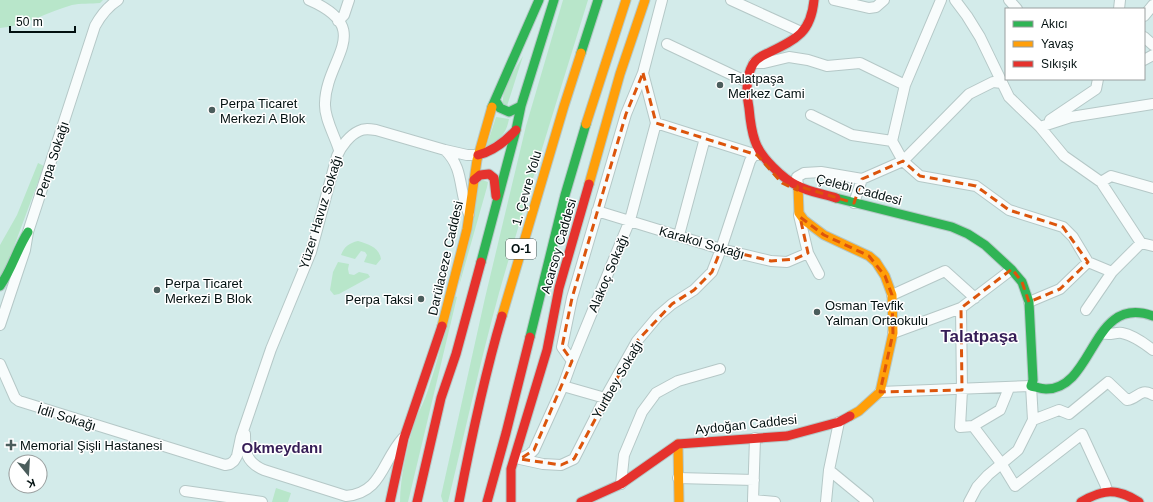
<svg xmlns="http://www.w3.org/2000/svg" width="1153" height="502" viewBox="0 0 1153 502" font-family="Helvetica,sans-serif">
  <rect width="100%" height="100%" fill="#d3ebea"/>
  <!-- green -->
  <path fill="#b8e6ca" d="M0,0H103L100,3C91,4 80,3 72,5C47,12 25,26 0,28Z
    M563,0H588C558,98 527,195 499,293C480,362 465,432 448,502H443L441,496L485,298L526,126Z
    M523,56L507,106L503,105C501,89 515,70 523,56Z
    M496,117L509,119C506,135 499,140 486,148Z
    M38,163L44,166L6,268L0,276V245L17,215Z
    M482,180L488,182L487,187L459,286L479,182Z
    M358,241C368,244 379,247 381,259L376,265L364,262L367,255L365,252L361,251L355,259L341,255C344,247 349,243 358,241Z
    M338,262L349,264L348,269L349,274L354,275L359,272L368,274L370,277L339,294L334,295L330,290L333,272Z
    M454,296L457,297L408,502H400C400,476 408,443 416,418C420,409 425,400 428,390C438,360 446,328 454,296Z
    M276,488L291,493L288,502H272Z"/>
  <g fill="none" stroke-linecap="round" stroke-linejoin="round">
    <defs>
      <path id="street" d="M309,0C376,29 326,58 325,103C324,118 335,136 339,150
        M731,0L799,31
        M834,0L869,8L876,7L884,0
        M941,0L905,85L892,141L903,161L920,176L976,186L1009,210L1063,227L1073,237L1088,262L1112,272
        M955,0L967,16L980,37L1009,97L1040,127L1064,156L1101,182L1141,243L1153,246
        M1009,0L1017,9
        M1119,9L1120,0
        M1144,16L1153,5
        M338,21L344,15L349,0
        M1144,37L1153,45
        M667,44L743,80
        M1144,60L1153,55
        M754,63H764L789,57L808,60L827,66L860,63L905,85
        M811,115L852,135L892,141
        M1050,120L1096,89L1098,79
        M656,123L757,155
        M1040,127L1071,117L1153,104
        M445,150C465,169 458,192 469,214
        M1101,182L1111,176L1153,188
        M798,186L797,177L804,173L821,172L862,179L903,161L969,94L993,82L1002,83
        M854,203L862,179
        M597,211L721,249L771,261L787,262L808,253
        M799,215L808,253L819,274
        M679,235L705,138
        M892,295L945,271L975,298
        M1029,302L1060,289L1088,262
        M961,308L962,390L960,427L973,426L1000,410L1009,388
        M1086,310L1112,272L1141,243
        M0,325L25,250L28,232L95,26C101,15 107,7 118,0
        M893,333L961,308L1007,273
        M1103,333C1109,336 1115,332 1122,333C1133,335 1144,343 1153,350
        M572,361L562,347L572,298L626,114L643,73L662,0
        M0,364L15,398L19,401L225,465L230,464L234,461L237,456L241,437L271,349L311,252L337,156C341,146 350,135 359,131C364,128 370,129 376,130L445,150L467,155H478
        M563,386L605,398
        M880,392L1031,386L1033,420L1018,450L988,475L977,487L969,502
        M1033,420L1059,410L1069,414L1108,382L1127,400C1138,399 1140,387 1153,395
        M973,426L1001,463L1015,486L1082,434L1105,484L1107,490
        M245,434C245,453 246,462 264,470L346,496C382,493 382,461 403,438
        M520,459L543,464L561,465L574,459L605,398L637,341L658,316L672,304L694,290L712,272L721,249L750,161L753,156L757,155
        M520,459L530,454L534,450L563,386L572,361L630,220L656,123L643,73
        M829,470L868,502
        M678,478L754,480
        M621,484L624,455L642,412L656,393L678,381L720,369
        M185,491L262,502
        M753,500L755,438
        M753,502V500L775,502
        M826,502L829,470L839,422"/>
      <path id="fast" d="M581,53L598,0
        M495,100L500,108L509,112L521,106
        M492,107L539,0
        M836,198L952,227L968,234L985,245L1011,269L1022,282L1029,302L1033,380L1031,386
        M481,262L516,130L521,106L554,0
        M0,286C12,269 17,249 28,232
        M530,337L565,195L586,124
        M1031,386C1036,387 1041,389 1046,389C1095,389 1091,293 1153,316"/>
      <path id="slow" d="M586,124L626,0
        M589,184L620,74L645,0
        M798,186L799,213L804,220L824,235L869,256L876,262L885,276L892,295L893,333L880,392L859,411L850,416
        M502,316L564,106L581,53
        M442,326L467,229L477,160L492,107
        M678,444L679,502"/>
      <path id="jam" d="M814,0C811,32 797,39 770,52C764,55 757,57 753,64C745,78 746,93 749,108C750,119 751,130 755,141C760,157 783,179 798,186C809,192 824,194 836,198
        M478,155C494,151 505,142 516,130
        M474,180L480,175L489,174L494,178L496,196
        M390,502L404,438L442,326
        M417,502L441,398L456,354L481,262
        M459,502C471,439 484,377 502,316
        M487,502L506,433L530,337
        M511,502V469L547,350L559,288L589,184
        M581,502L621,484L678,444L787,436L839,422L850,416
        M1081,502C1103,489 1117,488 1139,502"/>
    </defs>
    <!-- street casing -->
    <use href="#street" stroke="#b5c8c7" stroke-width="12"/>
    <!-- fast casing -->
    <use href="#fast" stroke="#b5c8c7" stroke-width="11"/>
    <!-- slow casing -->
    <use href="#slow" stroke="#b5c8c7" stroke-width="11"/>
    <!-- jam casing -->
    <use href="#jam" stroke="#b5c8c7" stroke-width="11"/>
    <!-- street -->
    <use href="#street" stroke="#f8fcfc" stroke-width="10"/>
    <!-- fast -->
    <use href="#fast" stroke="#30b455" stroke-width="9"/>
    <!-- slow -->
    <use href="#slow" stroke="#ff9f0a" stroke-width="9"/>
    <!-- jam -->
    <use href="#jam" stroke="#e5322d" stroke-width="9"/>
  </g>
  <!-- marked area -->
  <path fill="none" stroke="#dc550c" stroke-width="3" stroke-dasharray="8 5" stroke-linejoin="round" d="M643,73L656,123L757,155L782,183L797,190L798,186L854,203L862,179L903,161L920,176L976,186L1009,210L1063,227L1088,262L1060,289L1029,302L1022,282L1012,269L961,308L962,390L880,392L893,333L892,295L885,276L869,256L824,235L800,217L808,253L795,259L771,261L721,249L712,272L694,290L672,304L637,341L574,459L561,465L520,459L534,450L572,361L562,347L572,298L626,114Z"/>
  <!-- markers -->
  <g fill="#4b5d5c" stroke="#fff" stroke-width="1.5">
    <circle cx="720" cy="85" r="4"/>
    <circle cx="212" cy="110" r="4"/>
    <circle cx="157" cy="290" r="4"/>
    <circle cx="421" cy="299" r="4"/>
    <circle cx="817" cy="312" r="4"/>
    <path d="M9 439h4v4h4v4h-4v4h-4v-4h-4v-4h4z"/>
  </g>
  <g text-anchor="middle" stroke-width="3" stroke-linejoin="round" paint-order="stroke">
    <!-- shield labels -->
    <rect fill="#fff" stroke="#4e5858" stroke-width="1" x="506" y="239" width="30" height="20" rx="3"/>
    <g font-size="12" font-weight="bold" fill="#021010">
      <text x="521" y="253">O-1</text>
    </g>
    <!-- poi labels -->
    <g font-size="13" fill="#021010" stroke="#fff" text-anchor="start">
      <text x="728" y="83">Talatpaşa<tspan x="728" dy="15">Merkez Cami</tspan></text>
      <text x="220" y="108">Perpa Ticaret<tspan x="220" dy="15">Merkezi A Blok</tspan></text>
      <text x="165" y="288">Perpa Ticaret<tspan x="165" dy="15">Merkezi B Blok</tspan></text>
      <text x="413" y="304" text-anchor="end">Perpa Taksi</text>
      <text x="825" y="310">Osman Tevfik<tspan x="825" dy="15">Yalman Ortaokulu</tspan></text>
      <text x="20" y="450">Memorial Şişli Hastanesi</text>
    </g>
    <!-- street labels -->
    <g font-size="13" fill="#021010" stroke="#fff">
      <text transform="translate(52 159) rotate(-72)" y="5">Perpa Sokağı</text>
      <text transform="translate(526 188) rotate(-74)" y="5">1. Çevre Yolu</text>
      <text transform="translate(859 189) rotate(15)" y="5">Çelebi Caddesi</text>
      <text transform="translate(320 212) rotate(-73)" y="5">Yüzer Havuz Sokağı</text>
      <text transform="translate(702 242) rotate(16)" y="5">Karakol Sokağı</text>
      <text transform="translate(558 246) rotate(-74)" y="5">Acarsoy Caddesi</text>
      <text transform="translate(445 258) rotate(-77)" y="5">Darülaceze Caddesi</text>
      <text transform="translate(608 273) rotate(-67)" y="5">Alakoç Sokağı</text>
      <text transform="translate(617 379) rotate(-60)" y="5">Yurtbey Sokağı</text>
      <text transform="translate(67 417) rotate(17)" y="5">İdil Sokağı</text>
      <text transform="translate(746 424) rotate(-6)" y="5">Aydoğan Caddesi</text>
    </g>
    <!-- quarter labels -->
    <g font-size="15" font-weight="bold" fill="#351d56" stroke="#fff">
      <text x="282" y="453">Okmeydanı</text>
    </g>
    <!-- district labels -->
    <g font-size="17" font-weight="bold" fill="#351d56" stroke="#fff">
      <text x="979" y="342">Talatpaşa</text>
    </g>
  </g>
  <!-- legend -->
  <rect x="1005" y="8" width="140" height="72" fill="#ffffff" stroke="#9a9f9f"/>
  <rect x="1013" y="21" width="20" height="6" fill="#30b455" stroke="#9a9f9f"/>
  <text x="1041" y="28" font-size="12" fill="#021010">Akıcı</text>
  <rect x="1013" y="41" width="20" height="6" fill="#ff9f0a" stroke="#9a9f9f"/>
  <text x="1041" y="48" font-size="12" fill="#021010">Yavaş</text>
  <rect x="1013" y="61" width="20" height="6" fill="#e5322d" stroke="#9a9f9f"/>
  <text x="1041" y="68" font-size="12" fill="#021010">Sıkışık</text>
  <!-- north arrow -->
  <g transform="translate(28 474) rotate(162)"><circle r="19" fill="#ffffff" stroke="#9a9f9f"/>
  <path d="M0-3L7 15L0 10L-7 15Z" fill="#4b5d5c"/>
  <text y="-6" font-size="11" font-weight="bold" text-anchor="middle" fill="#021010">K</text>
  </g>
  <!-- scale -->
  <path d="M10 26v6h65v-6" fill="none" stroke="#021010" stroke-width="2"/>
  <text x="16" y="26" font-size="12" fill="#021010" stroke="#ffffff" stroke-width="3" paint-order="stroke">50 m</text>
</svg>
